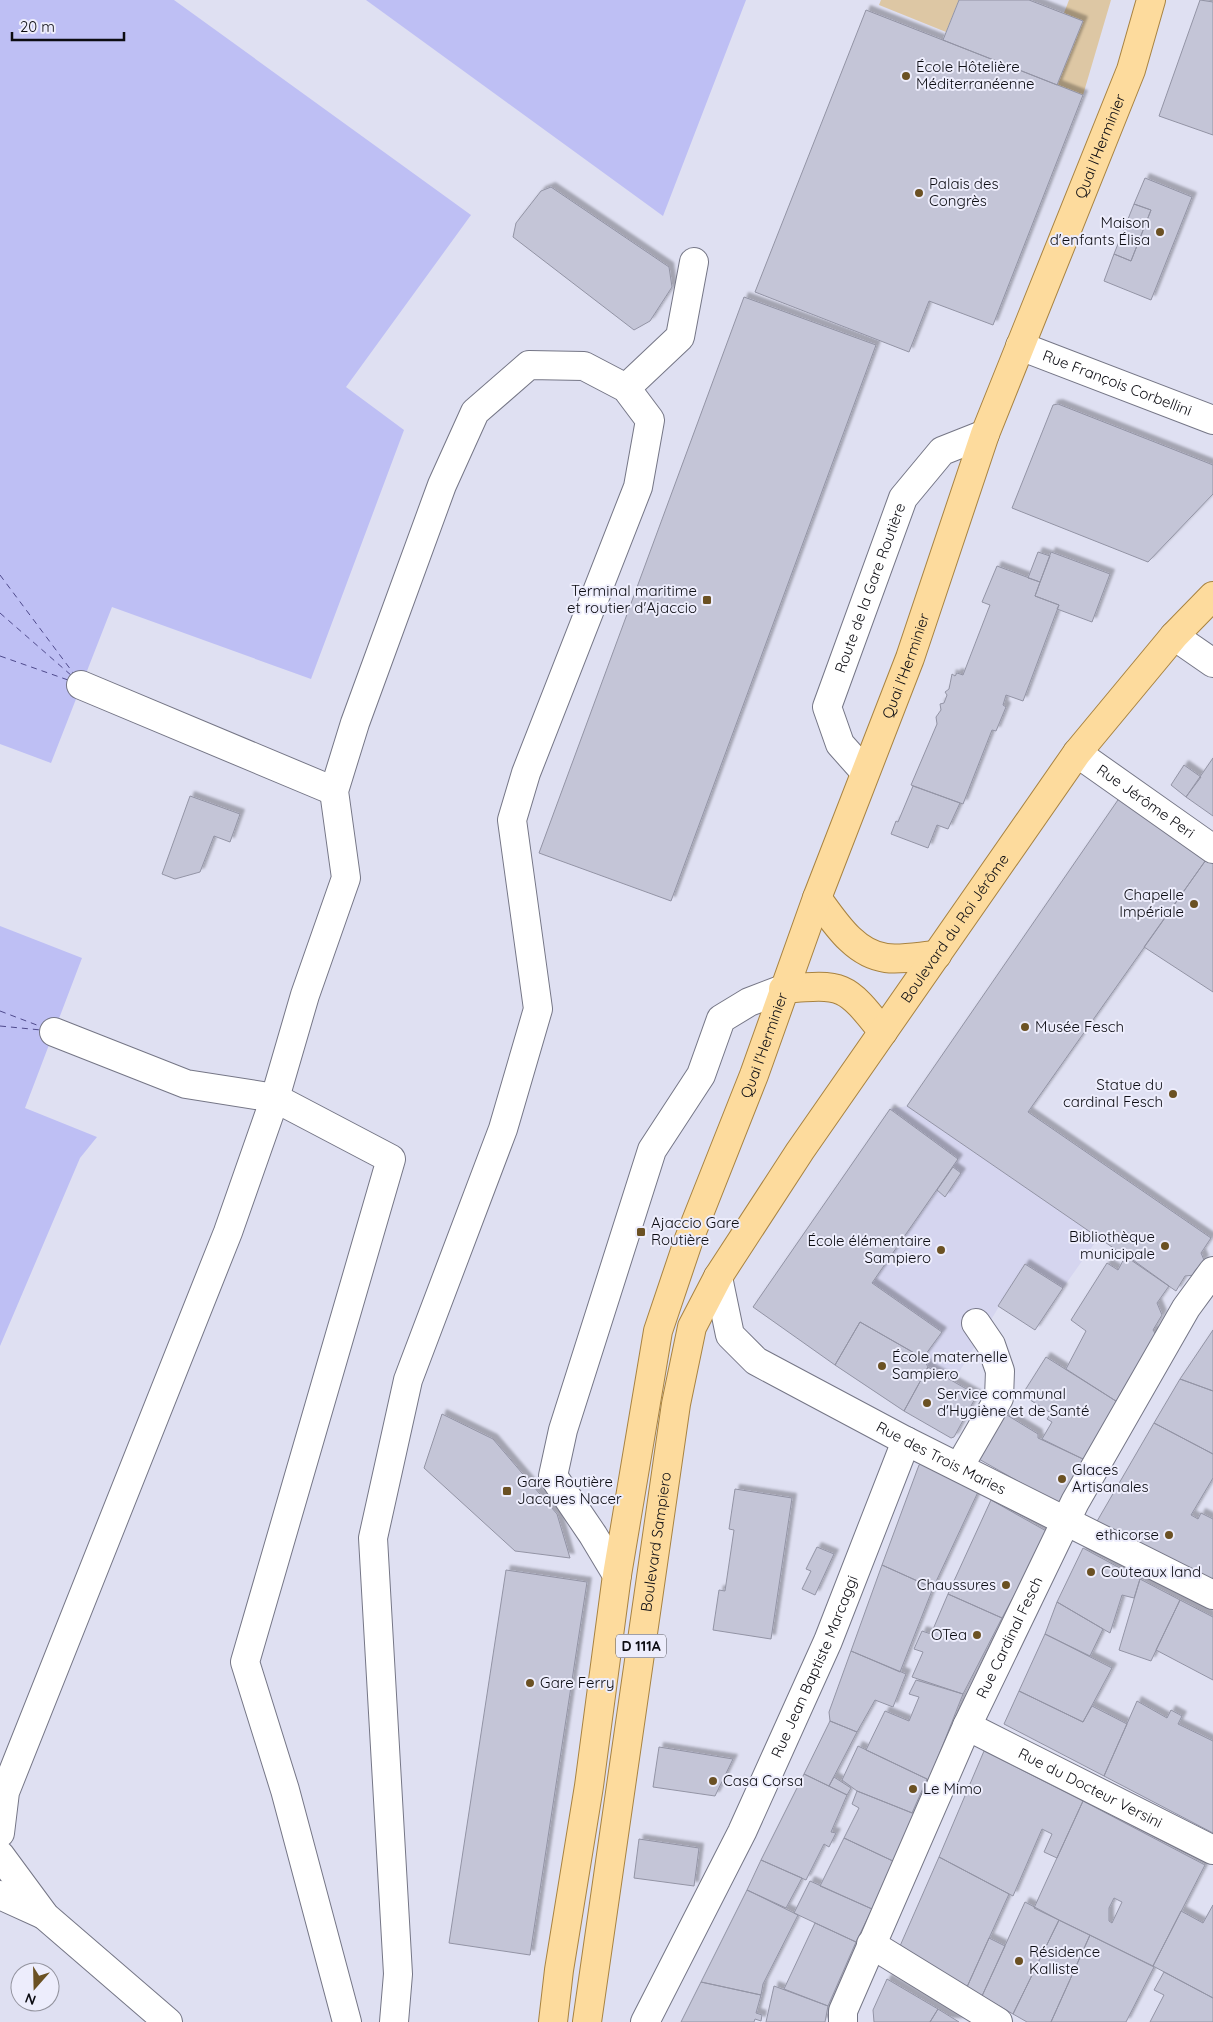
<svg xmlns="http://www.w3.org/2000/svg" width="1213" height="2022" viewBox="0 0 1213 2022" font-family="Quicksand,sans-serif">
  <defs>
    <filter id="shadow"><feDropShadow dx="4.5" dy="-4.5" stdDeviation="1" flood-color="#0004"/></filter>
  </defs>
  <rect width="100%" height="100%" fill="#dfe0f2"/>
  <!-- built -->
  <path fill="#d5d5ef" d="M907,1106L1099,1237L1063,1288L1025,1264L953,1382L860,1322L835,1365L753,1307L890,1109Z"/>
  <!-- green -->
  <path fill="#ddc7a4" d="M881,0H959L946,32L879,5Z
    M1069,0H1111L1083,95L1057,85L1082,21L1064,13Z"/>
  <!-- water -->
  <path fill="#bebff4" d="M0,0H174L471,215L346,387L404,430L311,679L112,607L51,763L0,744Z
    M366,0H746L663,216Z
    M0,926L82,958L25,1108L97,1137L80,1158L0,1346Z"/>
  <g fill="none" stroke-linecap="round" stroke-linejoin="round">
    <!-- ferry -->
    <path stroke="#4f4a8c" stroke-width="1" stroke-dasharray="6 5" stroke-linecap="butt" d="M0,575L74,674
      M0,613L72,676
      M0,656L68,680
      M0,1011L42,1027
      M0,1026L41,1030"/>
  </g>
  <!-- building -->
  <path fill="#c4c5d7" stroke="#9394a5" fill-rule="evenodd" filter="url(#shadow)" d="M959,0H1029L1083,21L1057,85L943,40Z
    M1200,0L1213,2V135L1159,116Z
    M866,10L1083,95L993,325L929,301L909,352L755,292Z
    M1145,178L1192,197L1151,300L1104,281L1114,254L1131,261L1151,210L1134,204Z
    M551,187L669,267L672,287L650,321L634,330L513,237L516,223L541,191Z
    M1134,204L1151,210L1131,261L1114,254Z
    M744,297L876,345L671,901L539,853Z
    M1058,404L1213,465V494L1148,562L1012,508L1053,405Z
    M1038,552L1050,556L1040,582L1028,578Z
    M1051,552L1110,574L1092,622L1057,609L1059,605L1035,596Z
    M997,566L1040,582L1035,596L1059,605L1023,701L1006,695L1003,705L1006,707L996,731L992,730L963,804L911,785L937,724L936,717L941,710L940,704L944,703L947,695L945,692L949,689L952,674L955,676L957,673L963,675L990,605L982,602Z
    M1213,758V816L1186,797Z
    M1184,765L1201,777L1186,797L1171,785Z
    M913,786L960,803L948,829L937,825L928,848L891,834L896,821L898,822Z
    M190,796L240,814L230,842L214,836L200,872L175,879L162,874Z
    M1120,797L1208,857L1028,1112L1211,1238L1201,1253L1204,1260L1194,1272L1195,1275L1185,1276L1176,1291L907,1106Z
    M1208,857L1213,861V992L1144,947Z
    M890,1109L958,1159L872,1283L942,1332L923,1358L860,1322L835,1365L753,1307Z
    M953,1167L961,1173L945,1197L937,1190Z
    M1126,1255L1169,1286L1157,1303L1162,1315L1153,1330L1159,1339L1119,1403L1066,1369L1086,1331L1071,1320L1107,1263L1118,1270Z
    M1025,1264L1063,1288L1035,1330L998,1306Z
    M860,1322L923,1358L928,1367L904,1411L835,1365Z
    M1213,1330V1391L1180,1379Z
    M1046,1357L1119,1403L1085,1460L1042,1439L1052,1422L1047,1419L1051,1413L1022,1395Z
    M928,1367L977,1395L954,1437L951,1438L904,1411Z
    M1180,1379L1213,1391V1454L1154,1423Z
    M1002,1412L1038,1434V1438L1085,1460L1060,1505L977,1458Z
    M442,1414L493,1439L557,1514L570,1558L515,1551L424,1468Z
    M1154,1423L1213,1454V1478L1191,1515L1198,1519L1201,1513L1213,1519V1577L1211,1581L1096,1523Z
    M923,1463L978,1492L933,1588L882,1565L919,1465Z
    M735,1489L792,1498L771,1639L713,1630L719,1590L725,1591L734,1530L729,1529Z
    M991,1500L1048,1532L1002,1618L948,1594Z
    M817,1547L834,1554L815,1595L802,1589L811,1571L806,1569Z
    M1083,1548L1140,1579L1134,1598L1122,1595L1110,1633L1057,1602Z
    M882,1565L933,1588L900,1672L851,1651Z
    M506,1570L587,1582L530,1955L449,1943Z
    M1140,1579L1180,1600L1151,1661L1119,1650Z
    M948,1594L1002,1618L963,1694L912,1677L923,1652L914,1649L922,1631L931,1634Z
    M1180,1600L1213,1617V1680L1156,1650Z
    M1057,1602L1103,1629L1090,1656L1045,1634Z
    M1045,1634L1112,1668L1083,1722L1019,1691Z
    M851,1651L906,1674L893,1707L875,1700L857,1732L830,1721L829,1712Z
    M916,1680L963,1694L929,1780L866,1750L885,1711L909,1721L919,1697L909,1694Z
    M1019,1691L1083,1722L1092,1706L1127,1724L1104,1776L1004,1724Z
    M1137,1701L1167,1718L1171,1710L1182,1716L1178,1724L1213,1741V1833L1104,1776Z
    M830,1721L857,1732L829,1786L804,1774Z
    M858,1746L927,1779L912,1813L857,1791L842,1780Z
    M659,1747L733,1759L715,1796L653,1787Z
    M984,1751L1083,1801L1057,1858L1044,1852L1052,1834L1042,1829L1013,1896L939,1857Z
    M804,1774L847,1795L831,1832L836,1833L829,1847L824,1844L806,1880L761,1860Z
    M834,1777L851,1788L847,1795L829,1786Z
    M857,1791L915,1814L895,1862L844,1838L859,1808L852,1804Z
    M1083,1801L1205,1865L1153,1966L1034,1908ZM1114,1898L1122,1902L1112,1923L1109,1921V1908Z
    M844,1838L895,1862L872,1909L820,1886Z
    M639,1839L699,1848L694,1886L634,1878Z
    M939,1857L1009,1894L967,1987L900,1946Z
    M761,1860L802,1878L786,1908L747,1890Z
    M810,1881L872,1909L856,1942L794,1913Z
    M747,1890L798,1915L763,1984L761,1995L701,1982Z
    M1025,1902L1059,1920L1013,2014L982,1996Z
    M1213,1905V1998L1153,1966L1181,1911L1203,1923Z
    M1059,1920L1090,1935L1051,2022H1027L1013,2014Z
    M815,1923L856,1942L828,2006L784,1989Z
    M1090,1935L1154,1967L1126,2022H1051Z
    M989,1938L1005,1946L982,1996L967,1987Z
    M1164,1972L1213,1998V2022H1150L1164,1995L1154,1990Z
    M887,1979L938,2009L930,2022H874L873,2010Z
    M701,1982L761,1995L756,2013L762,2015L761,2021L755,2019L754,2022H681Z
    M774,1986L828,2006L825,2022H766Z
    M938,2009L959,2022H930Z"/>
  <g fill="none" stroke-linecap="round" stroke-linejoin="round">
    <defs>
      <g id="minor">
        <path id="s1" d="M1020,346L1213,420"/>
        <path d="M626,388L680,337L694,262"/>
        <path d="M1174,636L1213,663"/>
        <path d="M81,685L334,791"/>
        <path id="s2" d="M1077,753L1213,849"/>
        <path id="s3" d="M864,771L840,744L827,707L903,498L942,451L985,434"/>
        <path d="M54,1032L186,1084L275,1098L391,1159L245,1662L285,1790L347,2022"/>
        <path id="s4" d="M718,1277L730,1335L756,1361L906,1441L1213,1595"/>
        <path d="M959,1467L999,1398L1000,1371L991,1345L976,1323"/>
        <path d="M617,1575L593,1535L553,1476L563,1430L652,1150L701,1075L721,1019L749,1002L783,989"/>
        <path id="s5" d="M967,1726L1213,1850"/>
        <path d="M0,1833L5,1792L228,1232L275,1098L305,995L346,878L334,791L355,723L442,485L475,412L529,365L584,366L626,388L650,420L638,487L526,773L512,820L538,1009L503,1129L408,1380L373,1538L398,1974L394,2022"/>
        <path d="M0,1855L45,1916L168,2022"/>
        <path d="M0,1895L44,1915"/>
        <path d="M871,1944L998,2022"/>
        <path id="s6" d="M645,2022L742,1832L828,1641L906,1441"/>
        <path id="s7" d="M843,2022V2011L967,1726L1075,1502L1186,1308L1213,1271"/>
      </g>
      <g id="major">
        <path d="M817,898C834,921 854,954 886,958C902,960 921,956 937,955"/>
        <path d="M783,989C844,984 845,984 883,1032"/>
        <path id="s8" d="M553,2022L559,1970L589,1786L617,1575L658,1331L689,1239L754,1075L817,898L910,658L985,434L1131,70L1151,0"/>
        <path id="s9" d="M587,2022L676,1404L692,1327L718,1277L800,1151L1077,753L1174,636L1213,596"/>
      </g>
    </defs>
    <!-- minor casing -->
    <use href="#minor" stroke="#757686" stroke-width="30"/>
    <!-- major casing -->
    <use href="#major" stroke="#a88341" stroke-width="30"/>
    <!-- minor -->
    <use href="#minor" stroke="#fff" stroke-width="28"/>
    <!-- major -->
    <use href="#major" stroke="#fddb9d" stroke-width="28"/>
  </g>
  <!-- markers -->
  <g fill="#6b5123" stroke="#ededfc" stroke-width="2">
    <circle cx="906" cy="76" r="5"/>
    <circle cx="919" cy="193" r="5"/>
    <circle cx="1160" cy="232" r="5"/>
    <rect x="702" y="595" width="10" height="10" rx="2.5"/>
    <circle cx="1194" cy="904" r="5"/>
    <circle cx="1025" cy="1027" r="5"/>
    <circle cx="1173" cy="1094" r="5"/>
    <rect x="636" y="1227" width="10" height="10" rx="2.5"/>
    <circle cx="1165" cy="1246" r="5"/>
    <circle cx="941" cy="1250" r="5"/>
    <circle cx="882" cy="1366" r="5"/>
    <circle cx="927" cy="1403" r="5"/>
    <circle cx="1062" cy="1479" r="5"/>
    <rect x="502" y="1486" width="10" height="10" rx="2.5"/>
    <circle cx="1169" cy="1535" r="5"/>
    <circle cx="1091" cy="1572" r="5"/>
    <circle cx="1006" cy="1585" r="5"/>
    <circle cx="977" cy="1635" r="5"/>
    <circle cx="530" cy="1683" r="5"/>
    <circle cx="713" cy="1781" r="5"/>
    <circle cx="913" cy="1789" r="5"/>
    <circle cx="1019" cy="1961" r="5"/>
  </g>
  <g text-anchor="middle" stroke-width="4" stroke-linejoin="round" paint-order="stroke">
    <!-- shield labels -->
    <rect fill="#ededfc" stroke="#505058" stroke-width="1" x="616" y="1634.5" width="50" height="23" rx="4"/>
    <g font-size="14" font-weight="bold" fill="#0c0c12">
      <text x="641" y="1651">D 111A</text>
    </g>
    <!-- poi labels -->
    <g font-size="15" fill="#0c0c12" stroke="#ededfc" text-anchor="start">
      <text x="916" y="72">École Hôtelière<tspan x="916" dy="17">Méditerranéenne</tspan></text>
      <text x="929" y="189">Palais des<tspan x="929" dy="17">Congrès</tspan></text>
      <text x="1150" y="228" text-anchor="end">Maison<tspan x="1150" dy="17">d'enfants Élisa</tspan></text>
      <text x="697" y="596" text-anchor="end">Terminal maritime<tspan x="697" dy="17">et routier d'Ajaccio</tspan></text>
      <text x="1184" y="900" text-anchor="end">Chapelle<tspan x="1184" dy="17">Impériale</tspan></text>
      <text x="1035" y="1032">Musée Fesch</text>
      <text x="1163" y="1090" text-anchor="end">Statue du<tspan x="1163" dy="17">cardinal Fesch</tspan></text>
      <text x="651" y="1228">Ajaccio Gare<tspan x="651" dy="17">Routière</tspan></text>
      <text x="1155" y="1242" text-anchor="end">Bibliothèque<tspan x="1155" dy="17">municipale</tspan></text>
      <text x="931" y="1246" text-anchor="end">École élémentaire<tspan x="931" dy="17">Sampiero</tspan></text>
      <text x="892" y="1362">École maternelle<tspan x="892" dy="17">Sampiero</tspan></text>
      <text x="937" y="1399">Service communal<tspan x="937" dy="17">d'Hygiène et de Santé</tspan></text>
      <text x="1072" y="1475">Glaces<tspan x="1072" dy="17">Artisanales</tspan></text>
      <text x="517" y="1487">Gare Routière<tspan x="517" dy="17">Jacques Nacer</tspan></text>
      <text x="1159" y="1540" text-anchor="end">ethicorse</text>
      <text x="1101" y="1577">Couteaux land</text>
      <text x="996" y="1590" text-anchor="end">Chaussures</text>
      <text x="967" y="1640" text-anchor="end">OTea</text>
      <text x="540" y="1688">Gare Ferry</text>
      <text x="723" y="1786">Casa Corsa</text>
      <text x="923" y="1794">Le Mimo</text>
      <text x="1029" y="1957">Résidence<tspan x="1029" dy="17">Kalliste</tspan></text>
    </g>
    <!-- street labels -->
    <g font-size="15" fill="#0c0c12" stroke="#ededfc">
      <text dy="5" stroke="none"><textPath href="#s8" startOffset="1964">Quai l'Herminier</textPath></text>
      <text dy="5" stroke="none"><textPath href="#s1" startOffset="104">Rue François Corbellini</textPath></text>
      <text dy="5" stroke="none"><textPath href="#s3" startOffset="202">Route de la Gare Routière</textPath></text>
      <text dy="5" stroke="none"><textPath href="#s8" startOffset="1409">Quai l'Herminier</textPath></text>
      <text dy="5" stroke="none"><textPath href="#s2" startOffset="84">Rue Jérôme Peri</textPath></text>
      <text dy="5" stroke="none"><textPath href="#s9" startOffset="1181">Boulevard du Roi Jérôme</textPath></text>
      <text dy="5" stroke="none"><textPath href="#s8" startOffset="1004">Quai l'Herminier</textPath></text>
      <text dy="5" stroke="none"><textPath href="#s4" startOffset="305">Rue des Trois Maries</textPath></text>
      <text dy="5" stroke="none"><textPath href="#s9" startOffset="485">Boulevard Sampiero</textPath></text>
      <text dy="5" stroke="none"><textPath href="#s7" startOffset="420">Rue Cardinal Fesch</textPath></text>
      <text dy="5" stroke="none"><textPath href="#s6" startOffset="394">Rue Jean Baptiste Marcaggi</textPath></text>
      <text dy="5" stroke="none"><textPath href="#s5" startOffset="138">Rue du Docteur Versini</textPath></text>
    </g>
  </g>
  <!-- north arrow -->
  <g transform="translate(35 1987) rotate(200)"><circle r="24" fill="#ededfc" stroke="#93939e"/>
  <path d="M0-4L9 19L0 12L-9 19Z" fill="#6b5123"/>
  <text y="-8" font-size="14" font-weight="bold" text-anchor="middle" fill="#0c0c12">N</text>
  </g>
  <!-- scale -->
  <path d="M12 32v8h112v-8" fill="none" stroke="#0c0c12" stroke-width="2.5"/>
  <text x="20" y="32" font-size="15" fill="#0c0c12" stroke="#ededfc" stroke-width="4" paint-order="stroke">20 m</text>
</svg>
